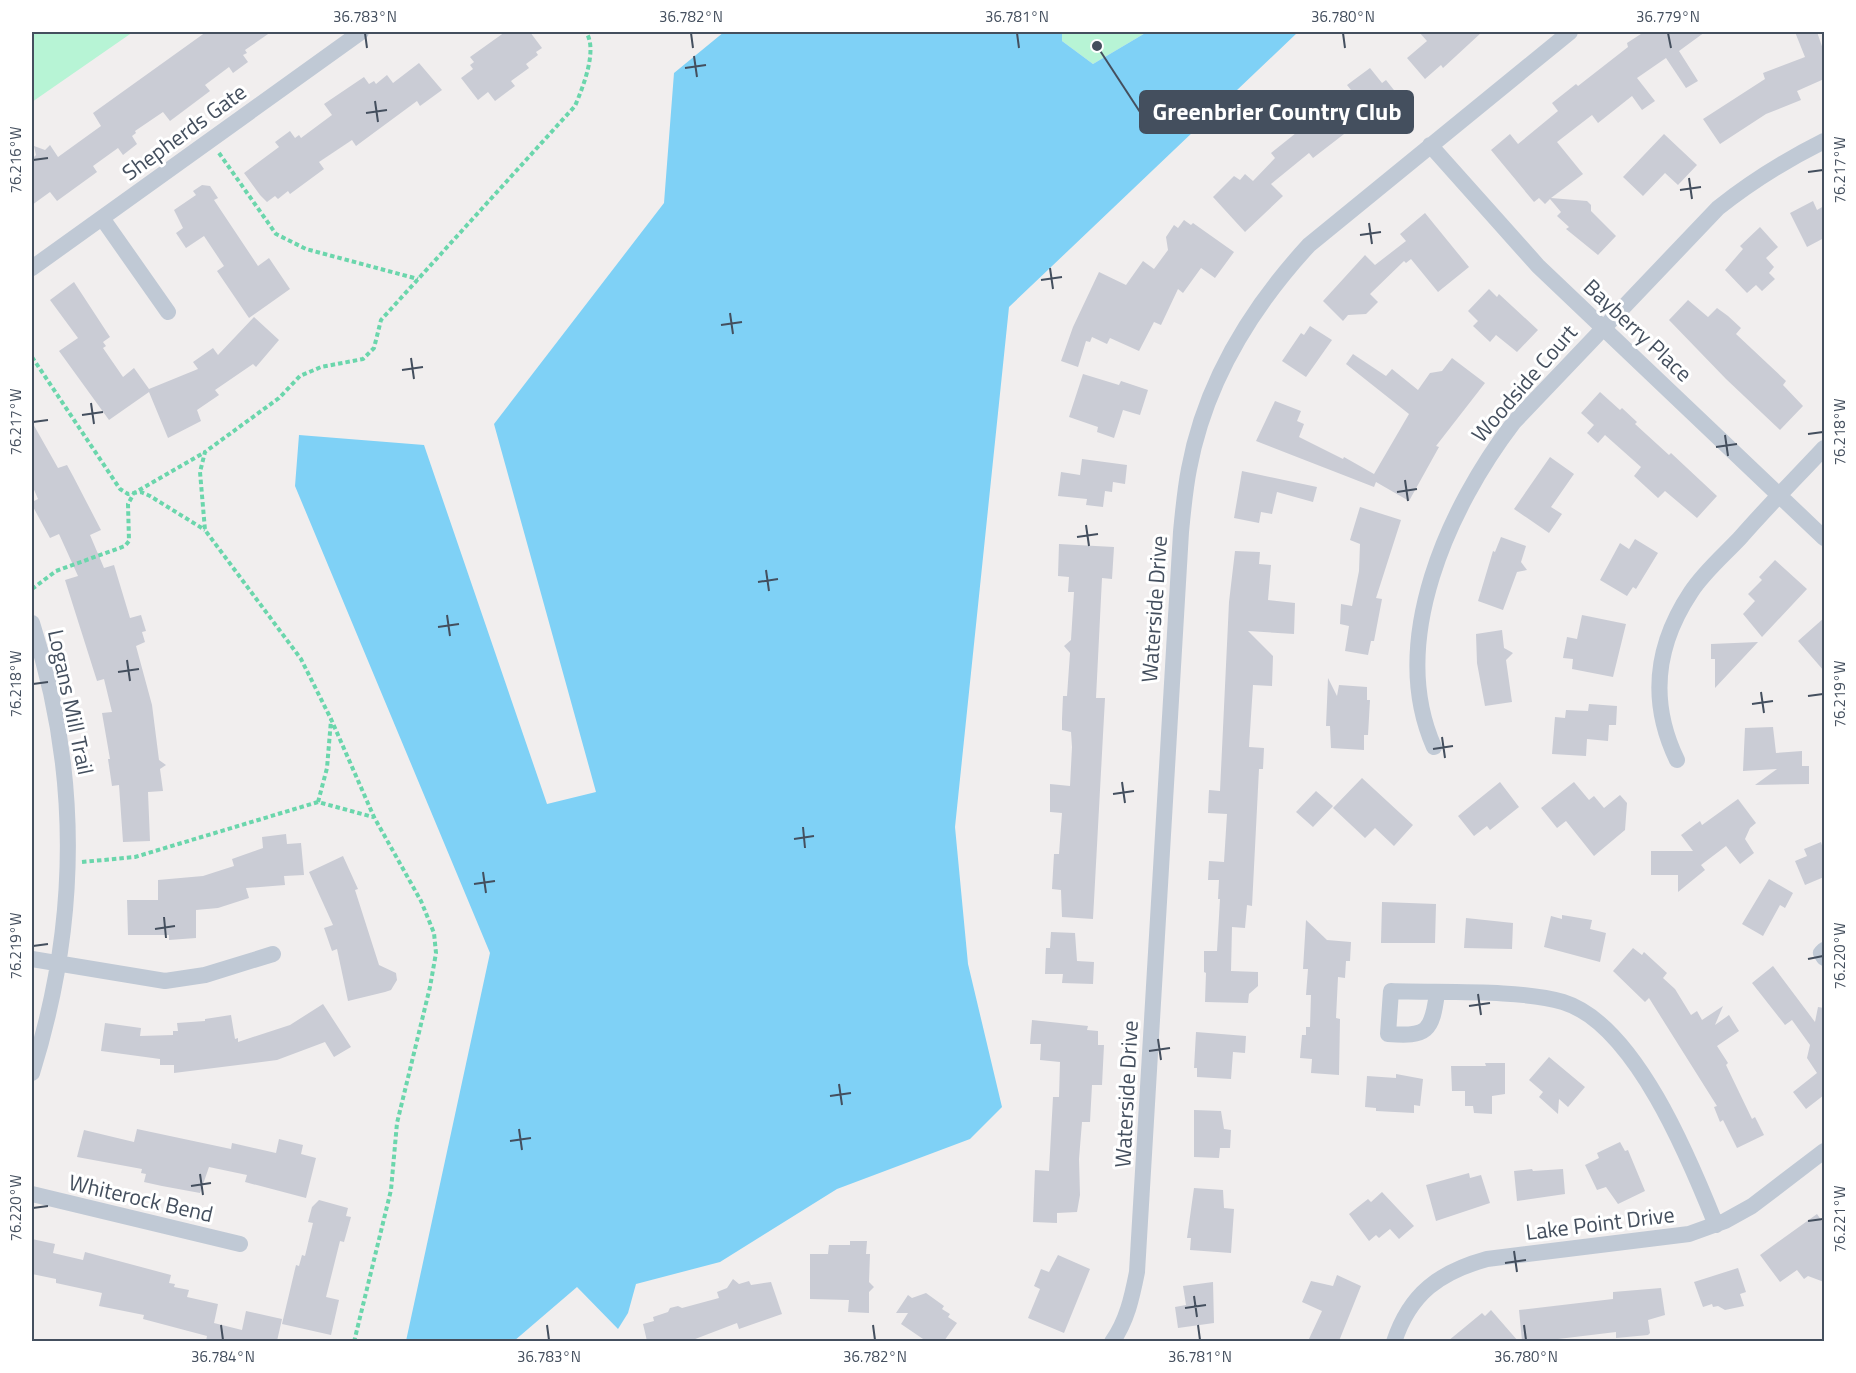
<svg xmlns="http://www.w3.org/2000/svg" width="1856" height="1373" viewBox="0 0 1856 1373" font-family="'Titillium Web',sans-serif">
  <rect width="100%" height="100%" fill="#f1eeee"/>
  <!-- green -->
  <path fill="#b7f4d5" d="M32,32H133L32,102Z
    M1062,32H1147L1093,64L1062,41Z"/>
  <!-- water -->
  <path fill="#7fd1f6" d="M724,32H1062V41L1093,64L1147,32H1298L1009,307L955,827L968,964L1002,1107L970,1139L837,1189L720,1262L636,1284L628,1313L618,1329L577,1287L514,1341H406L490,953L295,486L299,435L424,445L547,804L596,792L494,424L664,203L674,73Z"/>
  <!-- building -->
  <path fill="#caccd5" d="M206,32H271L245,50L247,53L243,55L248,62L233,73L229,67L205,85L210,91L170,121L163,112L135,131L136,133L132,136L137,144L123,155L118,148L93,166L97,172L57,201L50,192L32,205V159L36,155L34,146L45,150L50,145L58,157L101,126L93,113Z
    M505,32H530L542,48L536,52L538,55L526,64L529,68L511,81L515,86L495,101L488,92L478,100L461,78L473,69L470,65L474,62L470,57Z
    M1419,32H1482L1443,68L1441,65L1425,79L1407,58L1427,41Z
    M1644,32H1705L1679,51L1698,81L1686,88L1666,58L1637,78L1655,101L1642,110L1632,96L1598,123L1592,115L1557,142L1583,174L1551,198L1587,201L1591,205V211L1616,236L1598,255L1566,229L1569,227L1557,216L1561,212L1550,199L1545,204L1539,198L1534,202L1491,150L1510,134L1518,144L1558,111L1552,103L1576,84L1578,86L1628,47L1627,43Z
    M1795,32H1817L1824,52V79L1797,91L1801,100L1766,114L1720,144L1703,119L1765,79L1763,73L1805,57Z
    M419,63L442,90L420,106L417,101L356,146L352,140L319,162L324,169L290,194L288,191L278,199L275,196L267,202L260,195L244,173L279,147L275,142L290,131L295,138L299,135L301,138L332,115L324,104L364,77L369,84L374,81L376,84L387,75L393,83Z
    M1370,68L1382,83L1386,80L1405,104L1387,118L1379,107L1313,158L1309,153L1271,184L1283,196L1245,232L1213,197L1234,176L1240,180L1245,174L1253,181L1275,158L1271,153L1306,125L1297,115L1314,101L1322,111H1325L1351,90L1347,85Z
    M1664,134L1697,165L1678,185L1665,173L1643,196L1623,177Z
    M202,185L210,186L218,198L214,200L258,266L269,258L290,289L249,318L217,271L224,266L204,236L186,248L176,233L183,228L174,210L196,195L193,191Z
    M1813,201L1817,210L1824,206V238L1807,247L1790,213Z
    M1425,213L1469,267L1438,292L1411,259L1406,263L1404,261L1370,294L1378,302L1366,314L1348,315L1343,321L1323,301L1365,255L1375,265L1406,241L1400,234Z
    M1184,220L1191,225L1193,223L1234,252L1215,278L1201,268L1183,293L1178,289L1161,325L1154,322L1139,351L1110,338L1107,344L1092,337L1090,342L1086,341L1078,367L1061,361L1073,327L1099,272L1126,285L1143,261L1154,269L1168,250L1166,237L1174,225L1178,228Z
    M1760,227L1778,247L1766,258L1774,267L1769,273L1775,279L1762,291L1756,285L1747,293L1725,270L1743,249L1740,246Z
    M74,282L110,337L103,342L106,346L103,348L123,377L134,368L149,389L198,369L193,362L213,348L218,355L254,317L279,340L256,367L253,364L215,390L219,395L197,410L201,421L168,438L149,392L109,420L59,351L78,338L50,300Z
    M1489,289L1497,297L1499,294L1538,330L1517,352L1496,335L1490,342L1473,326L1478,321L1468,311Z
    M1688,300L1708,317L1717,308L1728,316L1741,328L1736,334L1786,381L1783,385L1803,406L1780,430L1726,379L1669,320Z
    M1310,326L1332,340L1306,377L1282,361L1301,333L1304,335Z
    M1353,354L1386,376L1392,369L1418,390L1430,373L1442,371L1452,358L1485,383L1436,446L1439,447L1409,501L1376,482L1374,487L1256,441L1275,401L1301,411L1297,421L1304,424L1299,437L1343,459L1344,457L1374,474L1409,414L1346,364Z
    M1083,374L1119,385L1121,381L1148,390L1140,415L1123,410L1114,438L1097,432L1098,427L1069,417Z
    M1600,392L1620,410L1622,408L1637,422L1635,424L1669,455L1671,453L1717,496L1697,518L1665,491L1658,498L1634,476L1641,467L1605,435L1598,443L1587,433L1594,425L1581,413Z
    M32,422L58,468L67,465L73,476L101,530L90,535L104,568L114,565L130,618L141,615L146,631L142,632L145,642L136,646L152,705L159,760L166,765L160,769L163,791L148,792L150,841L123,842L119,785L112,786L108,759H110L102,713L112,712L104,679L97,681L65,580L78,576L59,534L50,538L32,505V502L38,499L32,485Z
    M1550,457L1574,474L1551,507L1562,514L1549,533L1514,509Z
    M1082,459L1127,465L1125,484L1113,482L1112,492L1105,491L1103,507L1086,505L1087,499L1058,496L1061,472L1080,475Z
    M1242,471L1317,487L1313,502L1277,492L1272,514L1261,512L1259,523L1234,518Z
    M1360,507L1401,520L1376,598L1382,599L1374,641H1371L1368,655L1345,651L1349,626L1340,624L1341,604L1352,606L1359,571L1360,544L1350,540Z
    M1501,537L1526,546L1521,562L1527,570L1517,572L1503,610L1478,601L1493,551L1495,552Z
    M1635,539L1658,553L1636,589L1633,587L1627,596L1600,580L1620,543L1629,549Z
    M1059,544L1114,547L1112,579L1102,578L1096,698H1105L1093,919L1062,917L1061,890L1052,889L1054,854H1059L1062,813L1050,812V784L1070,786L1072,747L1071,732L1062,730V719L1063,696H1067L1070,653L1064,646L1071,640L1074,592H1068L1069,577L1058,576Z
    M1235,551L1260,552L1259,564L1271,565L1268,600L1295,603L1294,634L1248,631L1273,656L1272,686L1253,685L1249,747L1264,748L1263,769H1259L1252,906L1247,905L1245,928L1232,927L1231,971L1258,972V986L1249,994L1248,1003L1205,1002L1206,973L1204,972V951H1217L1220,899H1218L1219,880H1208L1209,861L1224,862L1227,814L1208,813L1209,790L1220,791L1229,602Z
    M1775,560L1807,589L1762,637L1743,614L1755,601L1748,594L1762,580L1759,577Z
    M1582,615L1626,624L1613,677L1572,669L1573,659L1563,658L1567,637L1577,639Z
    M1824,618V671L1798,641Z
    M1502,630L1504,648L1513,653L1506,660L1512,702L1485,706L1477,663L1476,634Z
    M1758,642L1715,688V659H1711V644Z
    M1328,678L1337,696L1339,685L1367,687V700H1370L1368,735H1364V750L1331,748L1330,726H1326Z
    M1589,704L1617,706L1616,725H1609L1608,741L1587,739L1586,756L1552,754L1555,717L1565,718L1566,710L1588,711Z
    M1773,727L1776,753L1802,751V766H1809V784L1755,785L1777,769L1743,771L1745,728Z
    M1362,778L1413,825L1394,846L1375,828L1365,838L1333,808Z
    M1500,782L1519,807L1490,830L1487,826L1474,836L1458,816Z
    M1574,782L1589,800L1594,796L1604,808L1620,795L1627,803L1625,830L1594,856L1566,821L1557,828L1541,808Z
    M1316,791L1333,806L1313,827L1296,812Z
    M1738,799L1756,823L1750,828L1745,839L1754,853L1740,864L1726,846L1701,865L1705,870L1678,892V875H1651V851H1693L1681,835L1700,821L1702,825Z
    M286,834L287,844L301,843L304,875L284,876L285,885L246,888L249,898L218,908L196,910V938L169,940V935H128L127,900H158V880L203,876L234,866L232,859L263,848L262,837Z
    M1821,842L1824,852V877L1805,885L1795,861L1807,856L1804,849Z
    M343,856L358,889L355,890L379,965L396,973L397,980L391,990L385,992L348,1001L337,949L332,951L324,928L333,925L309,872Z
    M1769,879L1793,893L1785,908L1780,905L1763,936L1742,924Z
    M1382,902L1436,904L1435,943H1381Z
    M1562,915L1592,920L1590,929L1606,933L1600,962L1544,947L1551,916L1562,919Z
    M1466,918L1513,923L1512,949L1464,948Z
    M1306,920L1327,940L1351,942L1350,961H1346L1345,978L1338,977L1336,1018L1340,1019L1339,1075L1311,1073L1312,1059L1300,1058L1302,1035H1306V1027H1310L1311,995H1306L1308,969H1303Z
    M1051,932L1075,933L1077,961L1094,962L1093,984L1062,983L1063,974H1045L1046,948H1050Z
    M1633,948L1642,955L1644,952L1667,973L1663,978L1675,989L1691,1015L1697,1011L1702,1020L1723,1006L1715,1025L1729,1015L1739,1031L1717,1046L1728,1063L1726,1065L1752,1119L1755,1117L1764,1135L1737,1148L1723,1120L1720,1122L1714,1107L1717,1106L1649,998L1645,1002L1613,971Z
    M1773,966L1815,1022L1818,1007L1824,1008V1095L1806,1109L1793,1092L1817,1073L1807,1058L1810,1045L1792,1020L1785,1025L1752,983Z
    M323,1004L351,1047L334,1057L325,1042L277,1060L174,1073V1065H160V1059L101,1051L105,1023L141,1028L140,1036L173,1035V1031H178L177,1023L205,1021V1019L231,1015L235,1039L238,1038V1042L290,1025Z
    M1032,1020L1088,1026L1087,1030L1098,1031V1045H1104L1102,1085H1092L1090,1122H1082L1079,1159L1080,1195L1077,1212L1057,1213V1223L1033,1222L1035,1170L1049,1171L1053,1097H1059L1060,1062L1040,1060L1041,1044H1030Z
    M1196,1032L1246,1036L1245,1053L1233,1052L1231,1079L1197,1077V1068H1194Z
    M1549,1057L1585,1087L1568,1107L1559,1099L1558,1114L1539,1097L1543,1092L1529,1080Z
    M1485,1063H1505V1094L1492,1096V1114L1474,1113L1473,1106H1465V1091H1452L1451,1066H1486Z
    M1396,1074L1423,1079L1420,1106L1414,1105V1113L1376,1111V1108L1365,1107L1367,1076L1396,1078Z
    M1194,1110L1221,1111L1224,1129L1231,1130L1230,1148H1220L1219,1158L1194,1157Z
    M137,1129L231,1149L232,1143L276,1153L279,1139L303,1145L301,1154L316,1158L306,1198L245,1182L247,1175L209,1167L200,1193L162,1186L144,1182L146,1174L141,1173L142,1169L77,1157L84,1130L134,1142Z
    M1620,1142L1625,1151L1628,1150L1645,1191L1618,1204L1606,1187L1597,1190L1585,1165L1599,1158L1597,1153Z
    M1532,1169L1533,1171L1563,1169L1565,1194L1517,1201L1514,1171Z
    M1469,1173L1470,1178L1481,1175L1490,1203L1436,1221L1426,1185Z
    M1194,1188L1223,1190L1224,1208L1234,1209L1231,1253L1190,1250L1191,1238H1187Z
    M1382,1192L1414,1226L1399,1239L1390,1229L1379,1238L1376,1235L1369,1241L1349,1214L1368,1199L1371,1202Z
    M319,1200L348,1208L346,1216L351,1217L344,1242L340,1241L326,1297L339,1300L331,1335L282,1324L296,1265L299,1266L302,1255L305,1256L313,1223L308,1222L312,1207Z
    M1817,1214L1824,1224V1282L1808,1276L1804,1279L1797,1270L1780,1282L1760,1255Z
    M32,1239L55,1244L53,1253L83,1260L85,1252L171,1275L169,1283L175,1284L174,1287L189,1290L187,1297L218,1304L214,1323L242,1330L246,1311L282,1319L277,1341H206L207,1336L143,1319L144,1315L99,1306L102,1293L56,1283V1279L32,1274Z
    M850,1241H867L866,1254H870L869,1282L874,1287L869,1292V1313L848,1312L849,1300L810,1299V1254H828L829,1245H850Z
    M1058,1255L1090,1269L1064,1333L1028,1318L1040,1289L1034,1286L1041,1269L1049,1272Z
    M1738,1268L1746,1292L1740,1294L1744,1306L1725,1310L1718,1306L1713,1307L1712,1304L1703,1307L1694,1282Z
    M1337,1275L1361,1286L1339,1341H1308L1322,1311L1302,1302L1311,1281L1333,1286Z
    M733,1279L739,1284L749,1281L751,1285L771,1282L782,1314L739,1329L737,1323L690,1341H647L643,1324L654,1321L653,1317L668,1312L670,1308L678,1306L682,1308L719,1298L717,1292L727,1288Z
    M1213,1282L1214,1323L1178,1328L1175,1307L1186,1305L1183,1286Z
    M1661,1288L1665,1315L1648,1320L1650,1333L1648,1335L1616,1338V1332L1558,1339V1341H1522L1519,1310L1613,1299V1292Z
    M926,1293L944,1306L942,1309L950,1314L948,1317L957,1323L944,1341H926L901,1324L908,1313H896L908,1295L912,1298Z
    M1491,1310L1518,1341H1448L1482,1313L1485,1316Z"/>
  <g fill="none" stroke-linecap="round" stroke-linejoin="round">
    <!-- path -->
    <path stroke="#6bd6ac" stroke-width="4" stroke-dasharray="4.5 3" stroke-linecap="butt" d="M219,153L276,234L306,249L418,279
      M32,357L120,489L128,494L141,492L150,496L205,530
      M32,589L56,571L125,546L129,541L128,504L134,493L205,452
      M318,802L327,768L331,720
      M82,862L135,857L318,802L373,817
      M354,1342L391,1190L397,1123L430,987L436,953L434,933L421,901L374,817L331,719L301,659L205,530L200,472L205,452L279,398L300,376L321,367L363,359L374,348L381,320L575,106C583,87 598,50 586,32"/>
    <!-- minor -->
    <path stroke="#c0c9d5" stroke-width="16" d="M1430,145L1538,266L1824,538
      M102,218L168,312
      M32,268L361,32
      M32,623C81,774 79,923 32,1073
      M1434,747C1387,641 1449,507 1514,422L1718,208C1752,181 1786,160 1824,141
      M1677,760C1649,702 1655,646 1691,592C1704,572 1724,555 1740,538C1767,507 1796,478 1824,448
      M1824,950L1821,953L1824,958
      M32,959L165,981L205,975L273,954
      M1437,993C1432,1032 1427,1037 1388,1034L1391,991C1440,993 1518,989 1563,1002C1635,1024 1690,1160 1716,1225
      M32,1194L240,1244
      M1112,1342C1127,1321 1132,1297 1137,1272L1181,532C1183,511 1185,489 1189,469C1205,383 1251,308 1309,245L1570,32
      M1394,1342C1410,1293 1440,1272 1487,1259L1689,1234L1725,1221L1752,1206L1824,1151"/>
  </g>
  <!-- ticks -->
  <path fill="none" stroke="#444f5e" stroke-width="2" d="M365,33L367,48M691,33L693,48M1017,33L1019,48M1343,33L1345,48M1668,33L1671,48M694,56L697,77M685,68L706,65M375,101L378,122M366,113L387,110M33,160L48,158M1808,172L1823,170M1689,178L1692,199M1680,190L1701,187M1369,223L1372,244M1360,235L1381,232M1050,268L1053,289M1041,280L1062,277M730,313L733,334M721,325L742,322M411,358L414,379M402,370L423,367M91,403L94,424M82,415L103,412M33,422L48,420M1808,434L1823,432M1725,435L1728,456M1716,447L1737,444M1405,480L1408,501M1397,492L1417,489M1086,525L1089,546M1077,537L1098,534M766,570L769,591M758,582L778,579M447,615L450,636M438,627L459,624M127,660L130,681M118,672L139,669M33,684L48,682M1761,692L1764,713M1808,696L1823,694M1752,704L1773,701M1442,737L1445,758M1433,749L1453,746M1122,782L1125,803M1113,794L1134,791M803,827L805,848M794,839L814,836M483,872L486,893M474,884L495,881M164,917L166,938M155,929L175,926M33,946L48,944M1808,959L1823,956M1478,994L1481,1015M1469,1006L1490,1003M1158,1039L1161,1060M1149,1051L1170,1048M839,1084L842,1105M830,1096L851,1093M519,1129L522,1150M510,1141L531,1138M200,1174L203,1195M191,1186L211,1183M33,1208L48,1206M1808,1221L1823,1219M1514,1251L1517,1272M1505,1263L1526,1260M1194,1296L1197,1317M1185,1308L1206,1305M221,1325L223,1340M547,1325L549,1340M873,1325L875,1340M1198,1325L1200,1340M1524,1325L1526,1340"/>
  <g text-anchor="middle" stroke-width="6" stroke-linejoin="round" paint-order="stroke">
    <!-- street labels -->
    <g font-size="22" fill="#444f5e" stroke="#fff">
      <text transform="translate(184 132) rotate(-36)" y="8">Shepherds Gate</text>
      <text transform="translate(1638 330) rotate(43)" y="8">Bayberry Place</text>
      <text transform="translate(1524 383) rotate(-49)" y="8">Woodside Court</text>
      <text transform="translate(1154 609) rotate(-86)" y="8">Waterside Drive</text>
      <text transform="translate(71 702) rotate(78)" y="8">Logans Mill Trail</text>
      <text transform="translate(1126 1094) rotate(-87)" y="8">Waterside Drive</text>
      <text transform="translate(141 1198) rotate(13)" y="8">Whiterock Bend</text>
      <text transform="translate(1600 1223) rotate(-7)" y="8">Lake Point Drive</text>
    </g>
  </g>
  <!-- callouts -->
  <path fill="none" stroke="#444f5e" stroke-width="2" d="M1097 46L1140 112"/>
  <circle fill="#444f5e" stroke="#fff" stroke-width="2" cx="1097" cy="46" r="6"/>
  <rect fill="#444f5e" stroke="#444f5e" stroke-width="2" x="1140" y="91" width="273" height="42" rx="6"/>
  <g font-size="24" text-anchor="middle" font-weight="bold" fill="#fff">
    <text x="1277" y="120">Greenbrier Country Club</text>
  </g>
  <!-- border -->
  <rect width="1856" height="1373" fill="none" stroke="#ffffff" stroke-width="66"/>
  <rect x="33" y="33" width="1790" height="1307" fill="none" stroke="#444f5e" stroke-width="2"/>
  <g font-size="15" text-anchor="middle" fill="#444f5e">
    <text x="365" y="22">36.783°N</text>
    <text x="691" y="22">36.782°N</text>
    <text x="1017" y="22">36.781°N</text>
    <text x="1343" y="22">36.780°N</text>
    <text x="1668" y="22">36.779°N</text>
    <text transform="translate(16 160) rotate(-90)" y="5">76.216°W</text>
    <text transform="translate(1840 170) rotate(-90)" y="5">76.217°W</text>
    <text transform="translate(16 422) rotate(-90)" y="5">76.217°W</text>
    <text transform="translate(1840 432) rotate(-90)" y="5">76.218°W</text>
    <text transform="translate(16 684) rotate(-90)" y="5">76.218°W</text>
    <text transform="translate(1840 694) rotate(-90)" y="5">76.219°W</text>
    <text transform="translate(16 946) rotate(-90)" y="5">76.219°W</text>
    <text transform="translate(1840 956) rotate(-90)" y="5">76.220°W</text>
    <text transform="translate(16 1208) rotate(-90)" y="5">76.220°W</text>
    <text transform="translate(1840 1219) rotate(-90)" y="5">76.221°W</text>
    <text x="223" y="1362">36.784°N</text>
    <text x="549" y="1362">36.783°N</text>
    <text x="875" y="1362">36.782°N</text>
    <text x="1200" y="1362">36.781°N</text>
    <text x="1526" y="1362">36.780°N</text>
  </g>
</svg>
